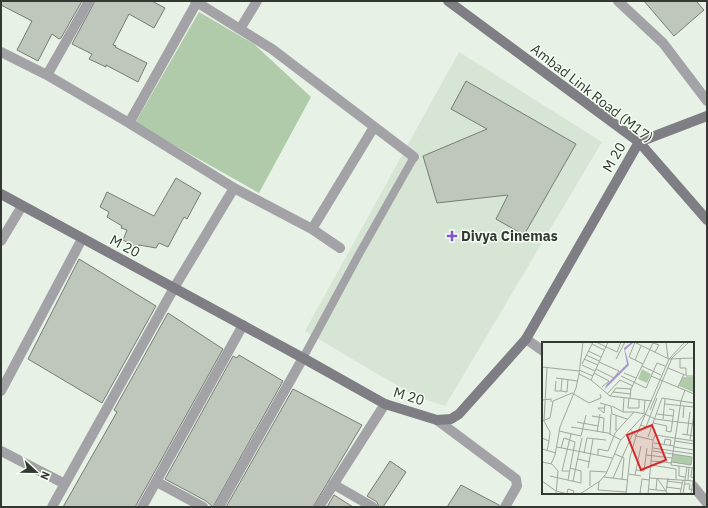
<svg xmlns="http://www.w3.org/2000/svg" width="708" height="508" viewBox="0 0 708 508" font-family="'IBM Plex Sans',sans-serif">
  <rect width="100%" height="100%" fill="#e8f1e6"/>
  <!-- built -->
  <path fill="#d7e5d4" d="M459,52L602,142L445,406L415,396L305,331Z"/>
  <!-- green -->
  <path fill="#b0cbaa" d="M199,12L254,44L311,97L259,193L135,123Z"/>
  <!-- building -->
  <path fill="#bfc7bd" stroke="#767e75" d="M1,1H82L61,38L59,39L52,34L38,61L17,50L32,21L1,5Z
    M95,1H152L165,8L154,28L129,14L113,45L116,46L115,47L147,63L138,82L106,65V67L89,59L92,54L72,44Z
    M644,1H696L704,10L674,36Z
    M466,81L576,144L524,235L496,219L508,195L437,203L423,156L487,129L451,109Z
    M176,178L201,193L187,219L184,217L168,247L159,243L156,248L139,245L138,248L123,240L127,230L121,228L122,226L107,217L109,212L100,207L107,192L154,216Z
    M79,259L156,306L102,403L28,359Z
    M168,313L223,349L135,507H63L117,412L114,410Z
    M239,355L283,381L213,507L206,501L165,479L233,356L237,358Z
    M293,389L362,425L313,507H226Z
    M390,461L406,472L383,507H379L377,502L367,496Z
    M461,485L499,505V507H447Z
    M334,495L353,507H327Z"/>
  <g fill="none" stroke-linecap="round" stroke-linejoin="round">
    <!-- lane -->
    <path stroke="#a3a2a7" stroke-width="8" d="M303,358L358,256L414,157"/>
    <!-- street -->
    <path stroke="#a3a2a7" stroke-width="10" d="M195,1L272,49L414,157
      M618,1L663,43L707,101
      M240,29L257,1
      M1,52L47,75L129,123L234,188L312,229L340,248
      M47,75L89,1
      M129,123L197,2
      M312,229L374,127
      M1,241L22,206
      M526,339L543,351
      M1,391L82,239
      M437,420L516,479L517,486L505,507
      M1,451L65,484
      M157,482L203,507
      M333,484L373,507
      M693,486L707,503
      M52,507L174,288L234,188
      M142,507L243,325
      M219,507L303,358
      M319,507L385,404"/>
    <!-- secondary -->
    <path stroke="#807e85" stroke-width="10" d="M448,1L639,142L707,220
      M1,194L303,358L385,404L437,420L451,419L459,414L526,339L639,142L707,116"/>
  </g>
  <!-- markers -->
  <path fill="#8355ce" stroke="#f5fef3" stroke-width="1.5" d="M450 230h4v4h4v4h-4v4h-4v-4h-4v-4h4z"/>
  <g text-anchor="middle" stroke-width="3" stroke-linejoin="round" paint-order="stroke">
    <!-- street labels -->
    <g font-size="14" fill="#343833" stroke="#f5fef3">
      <text transform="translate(592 93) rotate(38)" y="5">Ambad Link Road (M17)</text>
      <text transform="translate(614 157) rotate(-60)" y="5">M 20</text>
      <text transform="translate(125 246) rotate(28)" y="5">M 20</text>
      <text transform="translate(409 396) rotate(17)" y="5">M 20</text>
    </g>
    <!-- poi labels -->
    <g font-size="14" font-weight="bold" fill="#343833" stroke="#f5fef3" text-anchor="start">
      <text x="461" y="241">Divya Cinemas</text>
    </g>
  </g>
  <!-- overview -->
  <g transform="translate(542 342)">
    <rect width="152" height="152" fill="#e8f1e6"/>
    <path d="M100,27L109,32L105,41L96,37ZM141,35H152L151,50L137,44ZM131,112L150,115L149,123L130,120Z" fill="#b0cbaa"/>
    <path d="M90,0H92L83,8L87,23L62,48L65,42L85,22L82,6Z" fill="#a796cf"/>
    <path fill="none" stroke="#a0a79e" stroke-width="1" d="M41,0L37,32L49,38M54,0L75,10L79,0M66,0L49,38L68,54L110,59M92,0L127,17L152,16M93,0L87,15L101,22M124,0L126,16M50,2L62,8M46,9L59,15M44,13L57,19M138,16V26H144V34H152M42,17L56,23M74,17L83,0M93,18L99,4M40,22L51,0M40,23L53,29M100,24L119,33M0,25L37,29M5,25L2,79L8,90L7,99M0,26V41M126,26L143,33M54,27L72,36L77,29L57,20M37,28L51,34M52,31L67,39L60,45M82,31L94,36M79,34L104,46L115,21L123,24M109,34L152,52M14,36L36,39M20,37L19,49L25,50L26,37M14,39L13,49H19M136,45L142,32M143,48L139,59L152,61M71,50L89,52M65,52L78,38L91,44M68,54L74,46L89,47M87,56L86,66H97V57M88,56L89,47L111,1L117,3L113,10M0,58L9,57V60M58,61L69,64L70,72L85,77M123,62L152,65M70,64L81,70M63,66H56L62,71L63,63M127,67L132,68L129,90L124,89L125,84L111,81L120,56L139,59L129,123L152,126M108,68L130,16L147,0M92,70L103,72L113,77L152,82M102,71L103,58M115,72L131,74M50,74L62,76L61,91M74,74V89M141,76L142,64M121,77L123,57M0,79L8,76L11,59L30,51L47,61L59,56L58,52M35,80L56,84M99,83L104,85L115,56M29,85L66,91L79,98M88,87L94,94L111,98L106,152M17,89L39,94L44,73M55,90L58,72M68,92L69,72M140,92L152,94M145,93L148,70M106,95L111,81M0,96L7,99L5,109M111,98L113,93L152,99M148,98L152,72M133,99L152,102M112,101L132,104M122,103L123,97L129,98L128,104M15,105L70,116M132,105L152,108M19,106L22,96L33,100L26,138M111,106L152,112M0,107L14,111M111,109L150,115L149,123L130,120M42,111L45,96L64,98M73,112L82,116L80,137M56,113V107L66,109L73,91L92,70H81L82,56M104,113L130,116M36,117L48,120M109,119L130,121M0,120L10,122L16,129L14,152M9,122L13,113L18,85L34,46L37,32M109,123L134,127V137M137,124V134L143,135M46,126L51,97M150,126L149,135L152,136M94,128L102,129L105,106M27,129H20L29,92M87,132L99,134M93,133L99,104M8,134L39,141V129L28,126M62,135L86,138M71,136L91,91M108,136L152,139M115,136L126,152M146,138L147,125M0,139L14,149L26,152M31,139L40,96M125,139L140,141M57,140L64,132L78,99L103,72M57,140L56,148L84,150M143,142H148L147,147L152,148M48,144V129L65,130M124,145L139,147M106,147L124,149L126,136M114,148L115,136M25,151L26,147L32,149L31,152M38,152L58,139M84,152L88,115L94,94L127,17L143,0M103,152L98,151L100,137L107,138M138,152L141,138M141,152L145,125M149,152L151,139"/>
    <path fill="#d62828" fill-opacity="0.15" stroke="#d62828" stroke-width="2" d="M110,83L124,118L99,128L85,93Z"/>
    <rect width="152" height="152" fill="none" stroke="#343833" stroke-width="2"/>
  </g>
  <!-- border -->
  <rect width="708" height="508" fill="none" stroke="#343833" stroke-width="4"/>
  <!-- north arrow -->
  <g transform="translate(36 472) rotate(112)" stroke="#f5fef3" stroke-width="3" paint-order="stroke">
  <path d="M0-3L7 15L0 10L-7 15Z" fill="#343833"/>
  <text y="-6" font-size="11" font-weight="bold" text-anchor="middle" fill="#343833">N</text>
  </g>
</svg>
